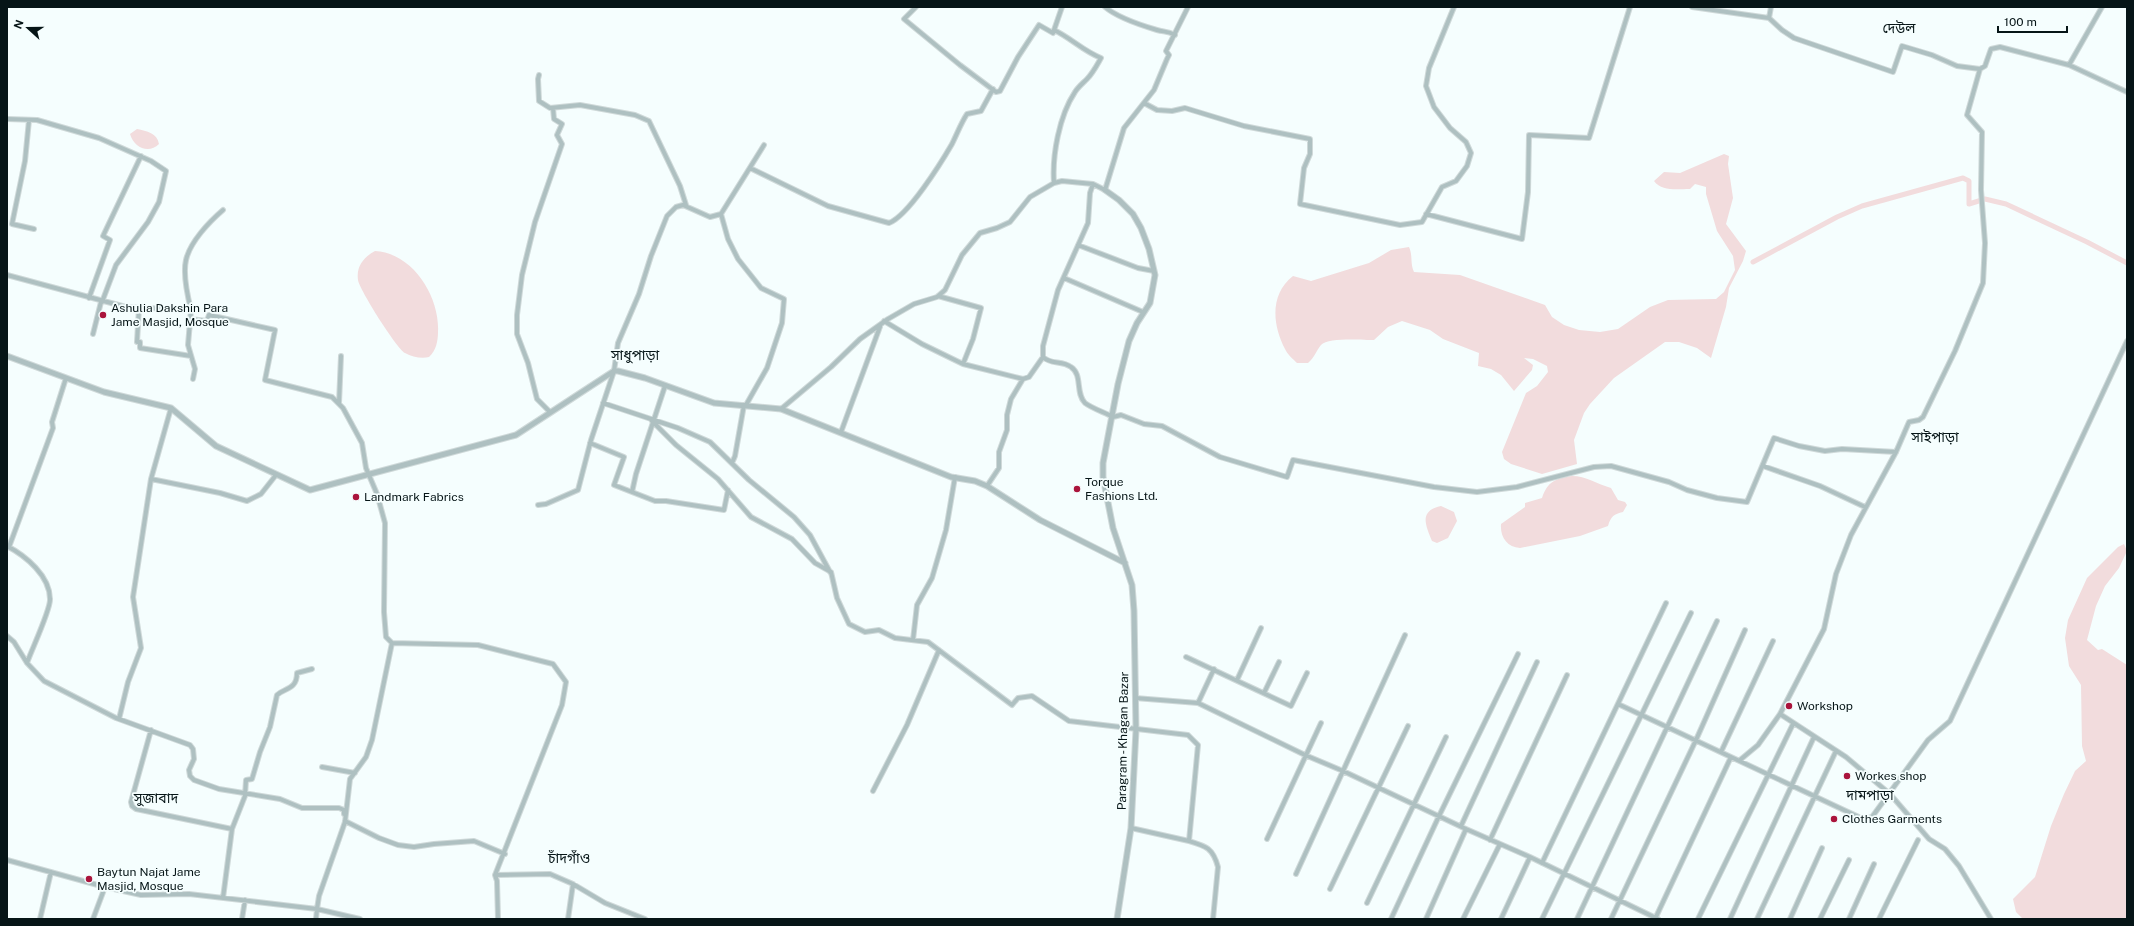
<svg xmlns="http://www.w3.org/2000/svg" width="2134" height="926" viewBox="0 0 2134 926" font-family="'Public Sans','Noto Sans Bengali',sans-serif">
  <rect width="100%" height="100%" fill="#f5fefe"/>
  <!-- water -->
  <path fill="#f2dcdd" d="M137,129C147,131 157,133 159,144C149,154 134,148 130,134Z
    M1724,154L1729,156L1728,164L1733,198L1726,224L1746,251L1743,261L1729,288L1726,307L1711,358L1697,348L1679,342H1665L1614,378L1590,404L1584,413L1574,440L1577,464L1542,474L1511,464L1504,459L1502,452L1526,393L1537,386L1548,372L1547,366L1533,359L1524,358L1533,365L1532,370L1514,391L1501,375L1491,369L1478,366L1479,353L1443,339L1430,330L1402,321L1388,327L1374,340C1363,340 1328,337 1321,345C1316,351 1315,357 1308,363H1297C1293,359 1287,354 1285,349C1272,324 1270,294 1293,276L1311,281L1369,263L1391,250L1409,247C1413,256 1410,263 1414,272L1460,275L1545,305L1552,317L1564,325L1579,330L1600,332L1618,329L1650,307L1668,300L1716,299L1724,292L1735,270L1733,256L1717,231L1706,194V187L1695,184L1690,189C1678,189 1662,192 1654,181L1664,172L1680,173Z
    M375,251C413,253 440,297 438,332C438,341 436,351 429,357C422,359 412,357 405,353C397,349 359,289 358,280C356,266 364,257 375,251Z
    M1572,476C1586,476 1597,484 1611,488L1618,500L1625,502L1627,505L1623,512C1614,514 1611,516 1608,526L1580,536L1520,548C1507,547 1500,537 1501,524L1525,507V503L1542,498C1548,481 1555,479 1572,476Z
    M1441,506L1454,512L1457,521L1448,538L1437,543L1432,541C1426,526 1418,511 1441,506Z
    M2124,544L2127,551L2119,568L2105,586L2096,606L2087,640L2098,650L2102,649L2127,665V919H2023L2016,912L2013,899L2035,877L2051,826L2064,794L2075,771L2086,761L2082,746L2081,685L2069,666L2065,638L2068,620L2087,578L2118,547Z"/>
  <g fill="none" stroke-linecap="round" stroke-linejoin="round">
    <!-- canal -->
    <path stroke="#f2dcdd" stroke-width="5" d="M1753,262L1837,217L1862,206L1963,178L1969,181V204L1985,199L2006,204L2087,242L2127,263"/>
    <defs>
      <path id="minor" d="M916,7L904,19L960,65L996,92L1000,91L1018,57L1039,25L1053,33L1062,7
        M1105,7C1118,18 1140,25 1157,30C1164,32 1168,31 1175,35
        M1692,7L1769,18L1782,30L1794,38L1893,72L1902,46L1932,55L1957,66L1980,69L1985,66L1991,49L2000,47L2069,65L2127,92
        M1769,18L1771,7
        M2069,65L2102,7
        M1980,69L1967,115L1982,132L1981,190L1985,243L1983,283L1955,351L1923,417L1919,420L1909,422L1896,452L1851,535L1836,574L1824,629L1780,714L1846,757L1890,794L1929,839L1945,849L1959,866L1991,919
        M539,75L538,79L539,101L550,108L580,105L635,115L649,121L680,186L686,205
        M1144,103L1157,110L1172,111L1185,108L1244,126L1310,139V154L1304,168L1300,204L1400,225L1422,222L1442,187L1456,181L1467,166L1471,153L1466,142L1450,128L1434,107L1426,86L1429,68L1454,7
        M7,119L37,120L99,138L151,161L166,171L159,202L148,222L116,265L102,302
        M29,120L25,161L12,224L34,229
        M750,168L828,206L889,223C908,216 941,163 952,144C957,134 961,123 967,114L981,111L993,89
        M1054,183C1052,156 1059,116 1075,92C1078,87 1083,83 1087,79C1093,73 1097,65 1101,58C1083,51 1071,38 1054,30
        M1093,184L1090,193L1088,223L1058,290L1043,346V357C1051,365 1062,360 1071,367C1083,375 1075,393 1085,403C1091,408 1106,413 1113,417L1121,415L1144,424L1162,426L1220,457L1287,477L1293,460L1434,487L1477,492L1517,487L1594,467L1611,466L1669,482L1687,490L1717,498L1747,502L1774,438L1799,446L1825,451L1842,449L1896,452
        M721,214L728,239L738,259L761,288L784,299L782,323L767,368L746,405
        M1426,214L1522,239L1528,192L1529,135L1589,138L1630,7
        M1078,245L1138,268L1154,271
        M7,275L126,307L191,310L188,345L195,369L193,379
        M1064,278L1143,312
        M938,296L981,308L973,339L963,364L1023,379
        M89,298L110,240L103,236L141,156
        M139,308L137,342H140V348L191,356
        M191,310C188,298 183,273 186,260C190,242 209,222 223,210
        M190,319L207,321L209,315L275,330L265,380L332,397L343,408L362,443L366,468L377,494L385,523L384,612L386,637L392,643L478,645L553,664L566,682L562,705L495,875L497,881L498,919
        M884,321L922,344L963,364
        M93,334L101,302
        M339,403L341,356
        M603,403L678,428L710,442L749,480L794,517L810,535L830,572
        M781,409L831,367L860,339L888,319L914,304L937,297L945,290L962,255L980,233L997,228L1010,222L1030,197L1054,183L1062,181L1093,184L1105,190L1124,128L1154,90L1167,59L1169,55L1166,51L1188,7
        M549,411L537,399L528,363L517,334V315L522,275L535,222L562,144L557,135L562,124L554,119L553,108
        M652,421L676,445L718,479L751,517L792,539L815,563L831,572L837,598L849,624L865,632L879,630L895,638L928,642L1012,705L1018,698L1032,696L1069,721L1188,735L1198,745L1189,841L1131,828
        M841,432L881,324
        M590,443L624,457L614,485L655,501H666L724,510L728,490
        M732,463L735,456L744,405
        M1763,466L1820,486L1865,507
        M151,479L220,493L247,501L261,494L276,475
        M987,486L999,468V452L1007,430V415L1011,399L1023,379L1029,377L1043,357
        M632,492L636,474L665,386
        M538,505L546,504L578,490L591,440L614,371L618,343L639,294L651,256L667,216L676,207L683,205L710,217L721,214L764,145
        M7,546C26,556 50,576 50,599C51,609 31,651 27,663
        M9,547L53,428L52,422L66,378
        M7,636L14,642L27,663L44,681L116,718L190,745L193,749L194,759L189,770L190,776L194,780L219,789L280,799L302,808H339L344,810V814
        M913,640L917,605L932,578L946,530L955,477
        M1186,657L1291,706L1307,673
        M1237,680L1261,628
        M1264,693L1279,662
        M1135,698L1198,703L1305,755L1343,771L1466,829
        M1198,703L1214,669
        M1618,704L1731,757
        M119,719L128,682L141,648L133,597L151,479L171,408
        M151,730L131,802L132,806L136,809L232,829L223,898
        M1721,752L1773,641
        M1740,760L1758,745L1780,714
        M322,767L355,773
        M873,791L907,725L939,650
        M345,821L379,838L398,845L414,847L434,844L474,841L505,854
        M1461,826L1537,662
        M232,829L245,796L246,780L252,779L260,752L270,727L277,695C284,688 297,690 297,673L312,669
        M1267,839L1321,723
        M1490,840L1567,675
        M1189,841C1206,846 1213,848 1218,867L1213,919
        M7,860L105,887L141,895L189,894L317,909L319,896L345,822L350,779L366,757L372,740L392,643
        M1542,863L1666,603
        M1296,874L1405,635
        M495,875L550,874L573,884L605,903L645,919
        M1330,889L1408,726
        M1367,903L1446,737
        M40,919L51,872
        M93,919L105,887
        M242,919L245,900
        M316,919L317,909L360,919
        M568,919L573,884
        M1391,919L1439,816L1518,654
        M1426,919L1466,829L1530,857L1658,919
        M1463,919L1500,844
        M1501,919L1530,857
        M1542,919L1691,613
        M1577,919L1717,621
        M1611,919L1696,740L1745,630
        M1655,919L1731,757L1863,819L1872,817L1928,740L1950,721L2127,341
        M1698,919L1793,724
        M1730,919L1814,737
        M1757,919L1836,751
        M1790,919L1822,848
        M1820,919L1849,860
        M1849,919L1874,864
        M1879,919L1918,840"/>
      <path id="tertiary" d="M1105,190L1119,200L1133,214L1141,228L1149,249L1155,275L1150,303L1137,323L1129,341L1118,384L1103,463V477L1113,528L1132,585L1134,611L1136,730L1131,828L1117,919
        M7,356L104,392L171,408L216,446L310,490L516,435L614,371H618L645,378L714,403L781,409L951,477L975,481L987,486L1040,520L1125,563"/>
    </defs>
    <!-- minor casing -->
    <use href="#minor" stroke="#cfd9d9" stroke-width="6"/>
    <!-- tertiary casing -->
    <use href="#tertiary" stroke="#cfd9d9" stroke-width="7"/>
    <!-- minor -->
    <use href="#minor" stroke="#aec0c1" stroke-width="4"/>
    <!-- tertiary -->
    <use href="#tertiary" stroke="#aec0c1" stroke-width="5"/>
  </g>
  <!-- markers -->
  <g fill="#aa143c" stroke="#f5fefe" stroke-width="1.5">
    <circle cx="103" cy="315" r="4"/>
    <circle cx="1077" cy="489" r="4"/>
    <circle cx="356" cy="497" r="4"/>
    <circle cx="1789" cy="706" r="4"/>
    <circle cx="1847" cy="776" r="4"/>
    <circle cx="1834" cy="819" r="4"/>
    <circle cx="89" cy="879" r="4"/>
  </g>
  <g text-anchor="middle" stroke-width="3.5" stroke-linejoin="round" paint-order="stroke">
    <!-- poi labels -->
    <g font-size="12" fill="#061517" stroke="#f5fefe" text-anchor="start">
      <text x="111" y="312">Ashulia Dakshin Para<tspan x="111" dy="14">Jame Masjid, Mosque</tspan></text>
      <text x="1085" y="486">Torque<tspan x="1085" dy="14">Fashions Ltd.</tspan></text>
      <text x="364" y="501">Landmark Fabrics</text>
      <text x="1797" y="710">Workshop</text>
      <text x="1855" y="780">Workes shop</text>
      <text x="1842" y="823">Clothes Garments</text>
      <text x="97" y="876">Baytun Najat Jame<tspan x="97" dy="14">Masjid, Mosque</tspan></text>
    </g>
    <!-- street labels -->
    <g font-size="12" fill="#061517" stroke="#f5fefe">
      <text transform="translate(1123 741) rotate(-89)" y="4">Paragram - Khagan Bazar</text>
    </g>
    <!-- quarter labels -->
    <g font-size="14" fill="#061517" stroke="#f5fefe">
      <text x="1899" y="33">দেউল</text>
      <text x="635" y="360">সাধুপাড়া</text>
      <text x="1935" y="442">সাইপাড়া</text>
      <text x="1870" y="800">দামপাড়া</text>
      <text x="156" y="803">সুজাবাদ</text>
      <text x="569" y="863">চাঁদগাঁও</text>
    </g>
  </g>
  <!-- border -->
  <rect width="2134" height="926" fill="none" stroke="#061517" stroke-width="16"/>
  <!-- north arrow -->
  <g transform="translate(28 28) rotate(291)" stroke="#f5fefe" stroke-width="3" paint-order="stroke">
  <path d="M0-3L7 15L0 10L-7 15Z" fill="#061517"/>
  <text y="-6" font-size="11" font-weight="bold" text-anchor="middle" fill="#061517">N</text>
  </g>
  <!-- scale -->
  <path d="M1998 26v6h69v-6" fill="none" stroke="#061517" stroke-width="2"/>
  <text x="2004" y="26" font-size="12" fill="#061517" stroke="#f5fefe" stroke-width="3" paint-order="stroke">100 m</text>
</svg>
